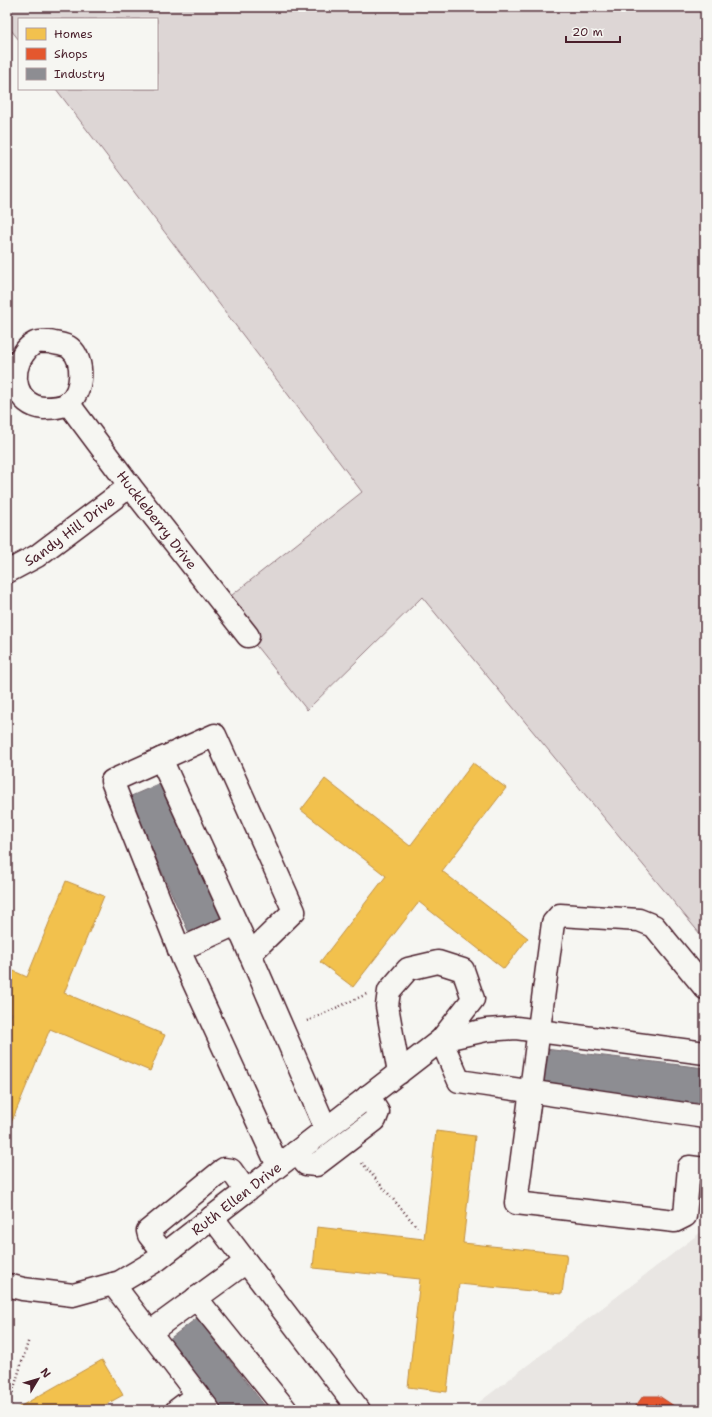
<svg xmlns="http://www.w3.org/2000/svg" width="712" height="1417" viewBox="0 0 712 1417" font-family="'Shantell Sans',sans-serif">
  <rect width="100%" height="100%" fill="#f6f6f2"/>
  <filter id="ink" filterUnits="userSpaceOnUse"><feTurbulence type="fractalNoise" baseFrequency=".025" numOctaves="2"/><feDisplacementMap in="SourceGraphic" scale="8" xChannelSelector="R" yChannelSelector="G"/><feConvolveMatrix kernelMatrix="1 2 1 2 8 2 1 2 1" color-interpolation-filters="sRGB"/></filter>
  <g filter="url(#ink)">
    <!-- built -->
    <path fill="#e9e6e3" d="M705,1229V1410H469Z"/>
    <!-- green -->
    <path fill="#ddd6d5" stroke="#947a80" d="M7,7H705V940L422,597L307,710L222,603L362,492L56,89H157V19H19V40L7,25Z"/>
    <!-- homes -->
    <path fill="#f2c14e" stroke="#c09044" d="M473,763L506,788L442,871L528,938L504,969L419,902L353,987L320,962L386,876L301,810L325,779L410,846Z
      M66,881L104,896L64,993L165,1035L150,1071L50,1029L9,1128H7V1025L12,1013L7,1011V968L27,977Z
      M436,1131L475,1136L463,1243L567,1254L562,1294L459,1284L447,1392L408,1387L420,1279L313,1268L317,1227L424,1239Z
      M102,1360L123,1395L96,1410H14Z"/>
    <!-- shops -->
    <path fill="#e4572e" stroke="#b6462d" d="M643,1396H659L680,1410H633Z"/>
    <!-- industry -->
    <path fill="#8d8d92" stroke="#796c73" d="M161,783L221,919L189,933L129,797Z
      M545,1049L705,1068V1104L540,1085Z
      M197,1318L268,1410H222L168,1340Z"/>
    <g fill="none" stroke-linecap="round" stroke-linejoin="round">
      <defs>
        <g id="minor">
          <path d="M50,342C56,344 65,344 70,348C85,360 83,392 68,403C63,407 51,408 44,408C16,406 8,373 24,353C26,350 31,345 35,343C39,341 46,342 50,342Z"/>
          <path id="s1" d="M68,403L130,486L248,636"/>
          <path id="s2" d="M7,572L37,556L130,486"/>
          <path d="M161,759L215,735L294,911L250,954"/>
          <path d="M179,950L236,924"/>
          <path d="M705,988L654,926L639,920L560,915L553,923L516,1203L675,1221L685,1216L689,1167L705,1169"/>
          <path d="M441,1040L459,1081L705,1117"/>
          <path d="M441,1040L486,1030L516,1028L705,1053"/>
          <path d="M296,1152L306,1164L316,1165L375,1120L378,1112L368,1096"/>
          <path d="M278,1166L183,959L112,781L161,759L244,940L326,1129"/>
          <path d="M212,1217L359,1410"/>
          <path d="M164,1254L149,1235L148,1231L224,1169L231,1170L246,1191"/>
          <path d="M113,1284L209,1410"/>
          <path id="s3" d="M7,1285L23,1289L73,1295L120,1282L157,1260L441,1040L473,999L463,970L438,962L408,969L389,991L387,1006L399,1073"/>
          <path d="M196,1298L286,1410"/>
          <path d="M150,1332L246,1262"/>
          <path d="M177,1410L197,1395"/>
        </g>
      </defs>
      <!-- minor casing -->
      <use href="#minor" stroke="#4a1f2b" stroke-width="25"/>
      <!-- path -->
      <path stroke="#4a1f2b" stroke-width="2.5" stroke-dasharray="1 3" stroke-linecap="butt" d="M307,1021L369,993
        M362,1163L417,1227
        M9,1404L29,1339"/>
      <!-- minor -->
      <use href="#minor" stroke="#f6f6f2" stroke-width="22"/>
    </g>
  </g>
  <g text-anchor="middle" stroke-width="4" stroke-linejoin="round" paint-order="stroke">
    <!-- street labels -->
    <g font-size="14" fill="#4a1f2b" stroke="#f6f6f2">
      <text dy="5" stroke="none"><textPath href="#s1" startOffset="147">Huckleberry Drive</textPath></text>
      <text dy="5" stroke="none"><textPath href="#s2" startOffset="75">Sandy Hill Drive</textPath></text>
      <text dy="5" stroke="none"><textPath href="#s3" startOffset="259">Ruth Ellen Drive</textPath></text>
    </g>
  </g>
  <!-- margin -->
  <rect width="712" height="1417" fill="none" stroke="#f6f6f2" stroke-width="24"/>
  <rect x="12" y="12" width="688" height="1393" fill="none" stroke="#4a1f2b" stroke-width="1.5" filter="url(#ink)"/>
  <!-- legend -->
  <rect x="18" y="18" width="140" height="72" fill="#f6f6f2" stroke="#b1a0a2"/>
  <rect x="26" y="28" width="20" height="12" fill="#f2c14e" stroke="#b1a0a2"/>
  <text x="54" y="38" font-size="12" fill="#4a1f2b">Homes</text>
  <rect x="26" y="48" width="20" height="12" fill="#e4572e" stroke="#b1a0a2"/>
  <text x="54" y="58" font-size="12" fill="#4a1f2b">Shops</text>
  <rect x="26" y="68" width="20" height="12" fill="#8d8d92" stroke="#b1a0a2"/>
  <text x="54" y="78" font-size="12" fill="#4a1f2b">Industry</text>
  <!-- north arrow -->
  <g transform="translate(38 1379) rotate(52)" stroke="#f6f6f2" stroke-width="3" paint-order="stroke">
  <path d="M0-3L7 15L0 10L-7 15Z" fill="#4a1f2b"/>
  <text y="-6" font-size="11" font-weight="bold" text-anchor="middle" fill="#4a1f2b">N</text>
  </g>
  <!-- scale -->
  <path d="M566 36v6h54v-6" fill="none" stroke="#4a1f2b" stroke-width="2"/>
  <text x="572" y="36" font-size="12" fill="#4a1f2b" stroke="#f6f6f2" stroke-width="3" paint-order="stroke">20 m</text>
</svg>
